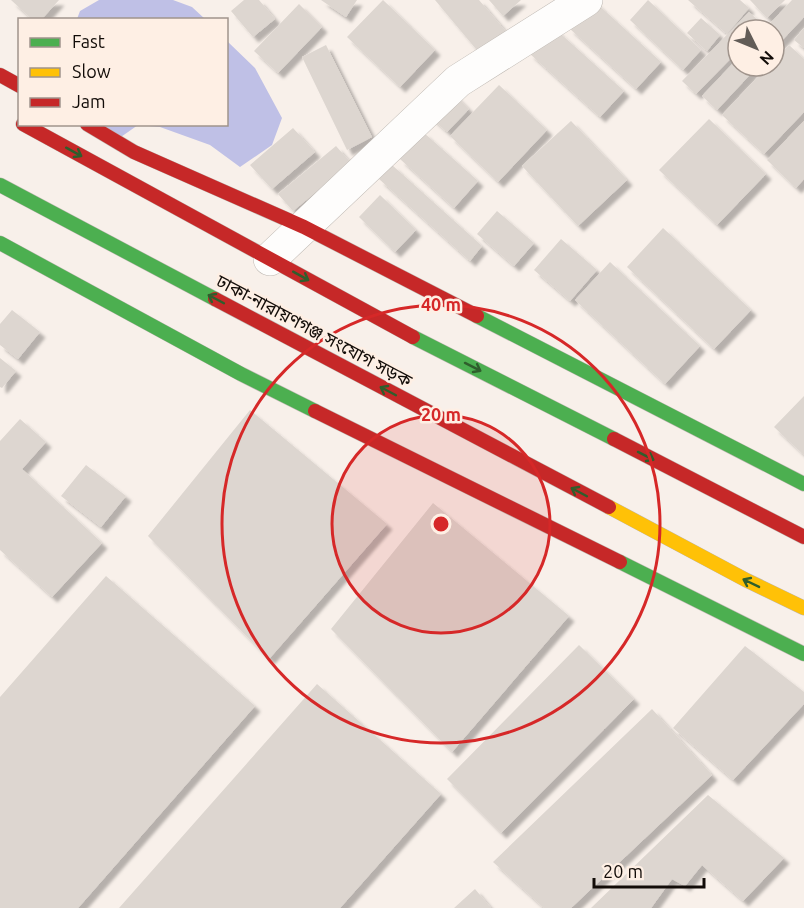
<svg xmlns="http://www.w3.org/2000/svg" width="804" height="908" viewBox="0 0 804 908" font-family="Ubuntu,'Noto Sans Bengali',sans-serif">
  <defs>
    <filter id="shadow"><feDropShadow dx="5.5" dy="5.5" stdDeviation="1.5" flood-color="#0004"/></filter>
  </defs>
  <rect width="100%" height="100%" fill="#f8f0ea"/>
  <!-- water -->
  <path fill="#bfc0e6" d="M99,0H173L192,7L205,19H77L80,11Z
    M227,41L255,68L282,118L272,145L240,167L210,145L160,127L138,125L118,139L99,125L226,124Z"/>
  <!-- building -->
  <path fill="#ddd6d0" filter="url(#shadow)" d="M11,0H59L41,20H33Z
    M244,0H259L275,19L253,37L231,11Z
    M321,0H357L346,17Z
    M383,0L435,50L400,87L347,37Z
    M435,0H479L507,33L481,55Z
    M489,0H521L503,16Z
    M648,0L701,50L683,70L630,20Z
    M688,0H740L749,8L727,34Z
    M750,0H785L767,18Z
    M792,0H804V17L774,49V30H764Z
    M594,1L661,62L636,89L569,28Z
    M299,4L322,27L278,73L254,51Z
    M749,12L763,25L758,30H738V51L696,94L682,81Z
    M701,18L720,35L707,51L687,33Z
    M553,27L624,91L600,117L529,53Z
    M804,28V48L794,40Z
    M326,45L372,137L347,150L302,57Z
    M789,45L804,59V112L764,154L722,115L768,66H774V60Z
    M738,58V66H758L717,110L702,96Z
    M499,85L547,130L498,182L450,136Z
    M450,90L469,109L447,132L427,114Z
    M709,119L766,174L717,225L659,170Z
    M571,121L627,180L578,226L522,166Z
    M804,121V179L796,188L767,160Z
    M293,128L315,152L272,189L250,165Z
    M423,132L478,181L454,208L400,159Z
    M336,146L351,163L293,211L278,194Z
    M392,165L482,246L470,261L379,179Z
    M380,195L416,230L395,252L359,217Z
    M497,211L534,243L514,266L477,234Z
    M663,228L751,310L714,349L627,267Z
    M561,239L597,270L570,301L534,270Z
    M610,262L700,346L665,384L575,300Z
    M12,310L40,332L18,359L0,345V324Z
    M0,358L16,371L2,388L0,387Z
    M804,396V455L774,427Z
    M250,410L387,524L269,659L148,536Z
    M20,419L46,442L22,469L102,543L52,597L0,550V441Z
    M86,465L126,496L101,527L61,496Z
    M433,503L569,616L452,752L331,629Z
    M106,576L255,706L78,908H0V697Z
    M579,645L634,699L501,833L447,779Z
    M745,646L804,692V704L733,780L673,728Z
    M317,684L441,794L340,908H119Z
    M652,709L712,775L571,908H544L493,862Z
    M708,795L784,858L743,901L702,865L685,886L672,879L651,908H591Z
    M475,889L491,908H454Z"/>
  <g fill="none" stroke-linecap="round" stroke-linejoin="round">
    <defs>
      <path id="street" d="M270,259L458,81L586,0"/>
      <path id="fast" d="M0,185L215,299
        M0,243L241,374L315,411
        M477,316L804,484
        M413,337L614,439
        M620,562L804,654"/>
      <path id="slow" d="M609,507L746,580L804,608"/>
      <path id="jam" d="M0,75L20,86
        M23,124L413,337
        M87,124L134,152L304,227L477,316
        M215,299L609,507
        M315,411L620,562
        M614,439L804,537"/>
    </defs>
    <!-- street casing -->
    <use href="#street" stroke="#bdb7b1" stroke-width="34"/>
    <!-- fast casing -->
    <use href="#fast" stroke="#bdb7b1" stroke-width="15"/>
    <!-- slow casing -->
    <use href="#slow" stroke="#bdb7b1" stroke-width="15"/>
    <!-- jam casing -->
    <use href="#jam" stroke="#bdb7b1" stroke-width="15"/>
    <!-- street -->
    <use href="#street" stroke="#fefdfc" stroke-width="33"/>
    <!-- fast -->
    <use href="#fast" stroke="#4caf50" stroke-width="14"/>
    <!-- slow -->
    <use href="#slow" stroke="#ffc107" stroke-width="14"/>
    <!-- jam -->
    <use href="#jam" stroke="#c62828" stroke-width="14"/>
  </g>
  <!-- one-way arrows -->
  <defs><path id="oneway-shaft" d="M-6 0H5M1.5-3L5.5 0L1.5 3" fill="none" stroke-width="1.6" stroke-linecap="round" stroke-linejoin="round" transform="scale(1.5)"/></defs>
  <g stroke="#2f5e2c">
    <use href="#oneway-shaft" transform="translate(74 152) rotate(29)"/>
    <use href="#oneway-shaft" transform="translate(301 276) rotate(29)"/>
    <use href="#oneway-shaft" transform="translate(216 299) rotate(-152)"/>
    <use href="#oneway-shaft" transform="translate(473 367) rotate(27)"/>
    <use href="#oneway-shaft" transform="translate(388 391) rotate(-152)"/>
    <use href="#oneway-shaft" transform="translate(646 456) rotate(27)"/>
    <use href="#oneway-shaft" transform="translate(579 492) rotate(-152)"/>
    <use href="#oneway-shaft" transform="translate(751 583) rotate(-154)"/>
  </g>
  <!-- distance rings -->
  <circle cx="441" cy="524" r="109" fill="#d62828" fill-opacity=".12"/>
  <g fill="none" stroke="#d62828" stroke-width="3">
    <circle cx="441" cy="524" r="109"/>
    <circle cx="441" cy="524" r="219"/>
  </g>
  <g text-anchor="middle" stroke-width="5" stroke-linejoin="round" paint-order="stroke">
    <!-- street labels -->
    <g font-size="18" fill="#120c08" stroke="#feefe4">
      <text transform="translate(314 331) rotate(28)" y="6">ঢাকা-নারায়ণগঞ্জ সংযোগ সড়ক</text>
    </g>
  </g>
  <circle cx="441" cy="524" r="9" fill="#d62828" stroke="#feefe4" stroke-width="3"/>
  <g font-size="18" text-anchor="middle" font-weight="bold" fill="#d62828" stroke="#feefe4" stroke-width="5" stroke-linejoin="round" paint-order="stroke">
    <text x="441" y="311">40 m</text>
    <text x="441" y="421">20 m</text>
  </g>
  <!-- legend -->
  <rect x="18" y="18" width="210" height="108" fill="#feefe4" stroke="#a0948c" stroke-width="1.5"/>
  <rect x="30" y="38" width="30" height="9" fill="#4caf50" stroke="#a0948c" stroke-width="1.5"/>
  <text x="72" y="48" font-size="18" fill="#120c08">Fast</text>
  <rect x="30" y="68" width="30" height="9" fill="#ffc107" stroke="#a0948c" stroke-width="1.5"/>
  <text x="72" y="78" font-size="18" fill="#120c08">Slow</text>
  <rect x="30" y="98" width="30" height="9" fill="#c62828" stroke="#a0948c" stroke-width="1.5"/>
  <text x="72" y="108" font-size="18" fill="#120c08">Jam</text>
  <!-- north arrow -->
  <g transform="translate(756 48) rotate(133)"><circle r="28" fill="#feefe4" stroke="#a0948c" stroke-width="1.5"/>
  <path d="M0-4.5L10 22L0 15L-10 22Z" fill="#625c57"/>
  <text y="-9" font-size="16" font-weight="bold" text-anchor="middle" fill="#120c08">N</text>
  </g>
  <!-- scale -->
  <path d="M594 878v9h110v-9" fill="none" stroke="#120c08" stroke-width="3"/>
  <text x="603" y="878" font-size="18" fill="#120c08" stroke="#feefe4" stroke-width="4.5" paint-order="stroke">20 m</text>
</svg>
